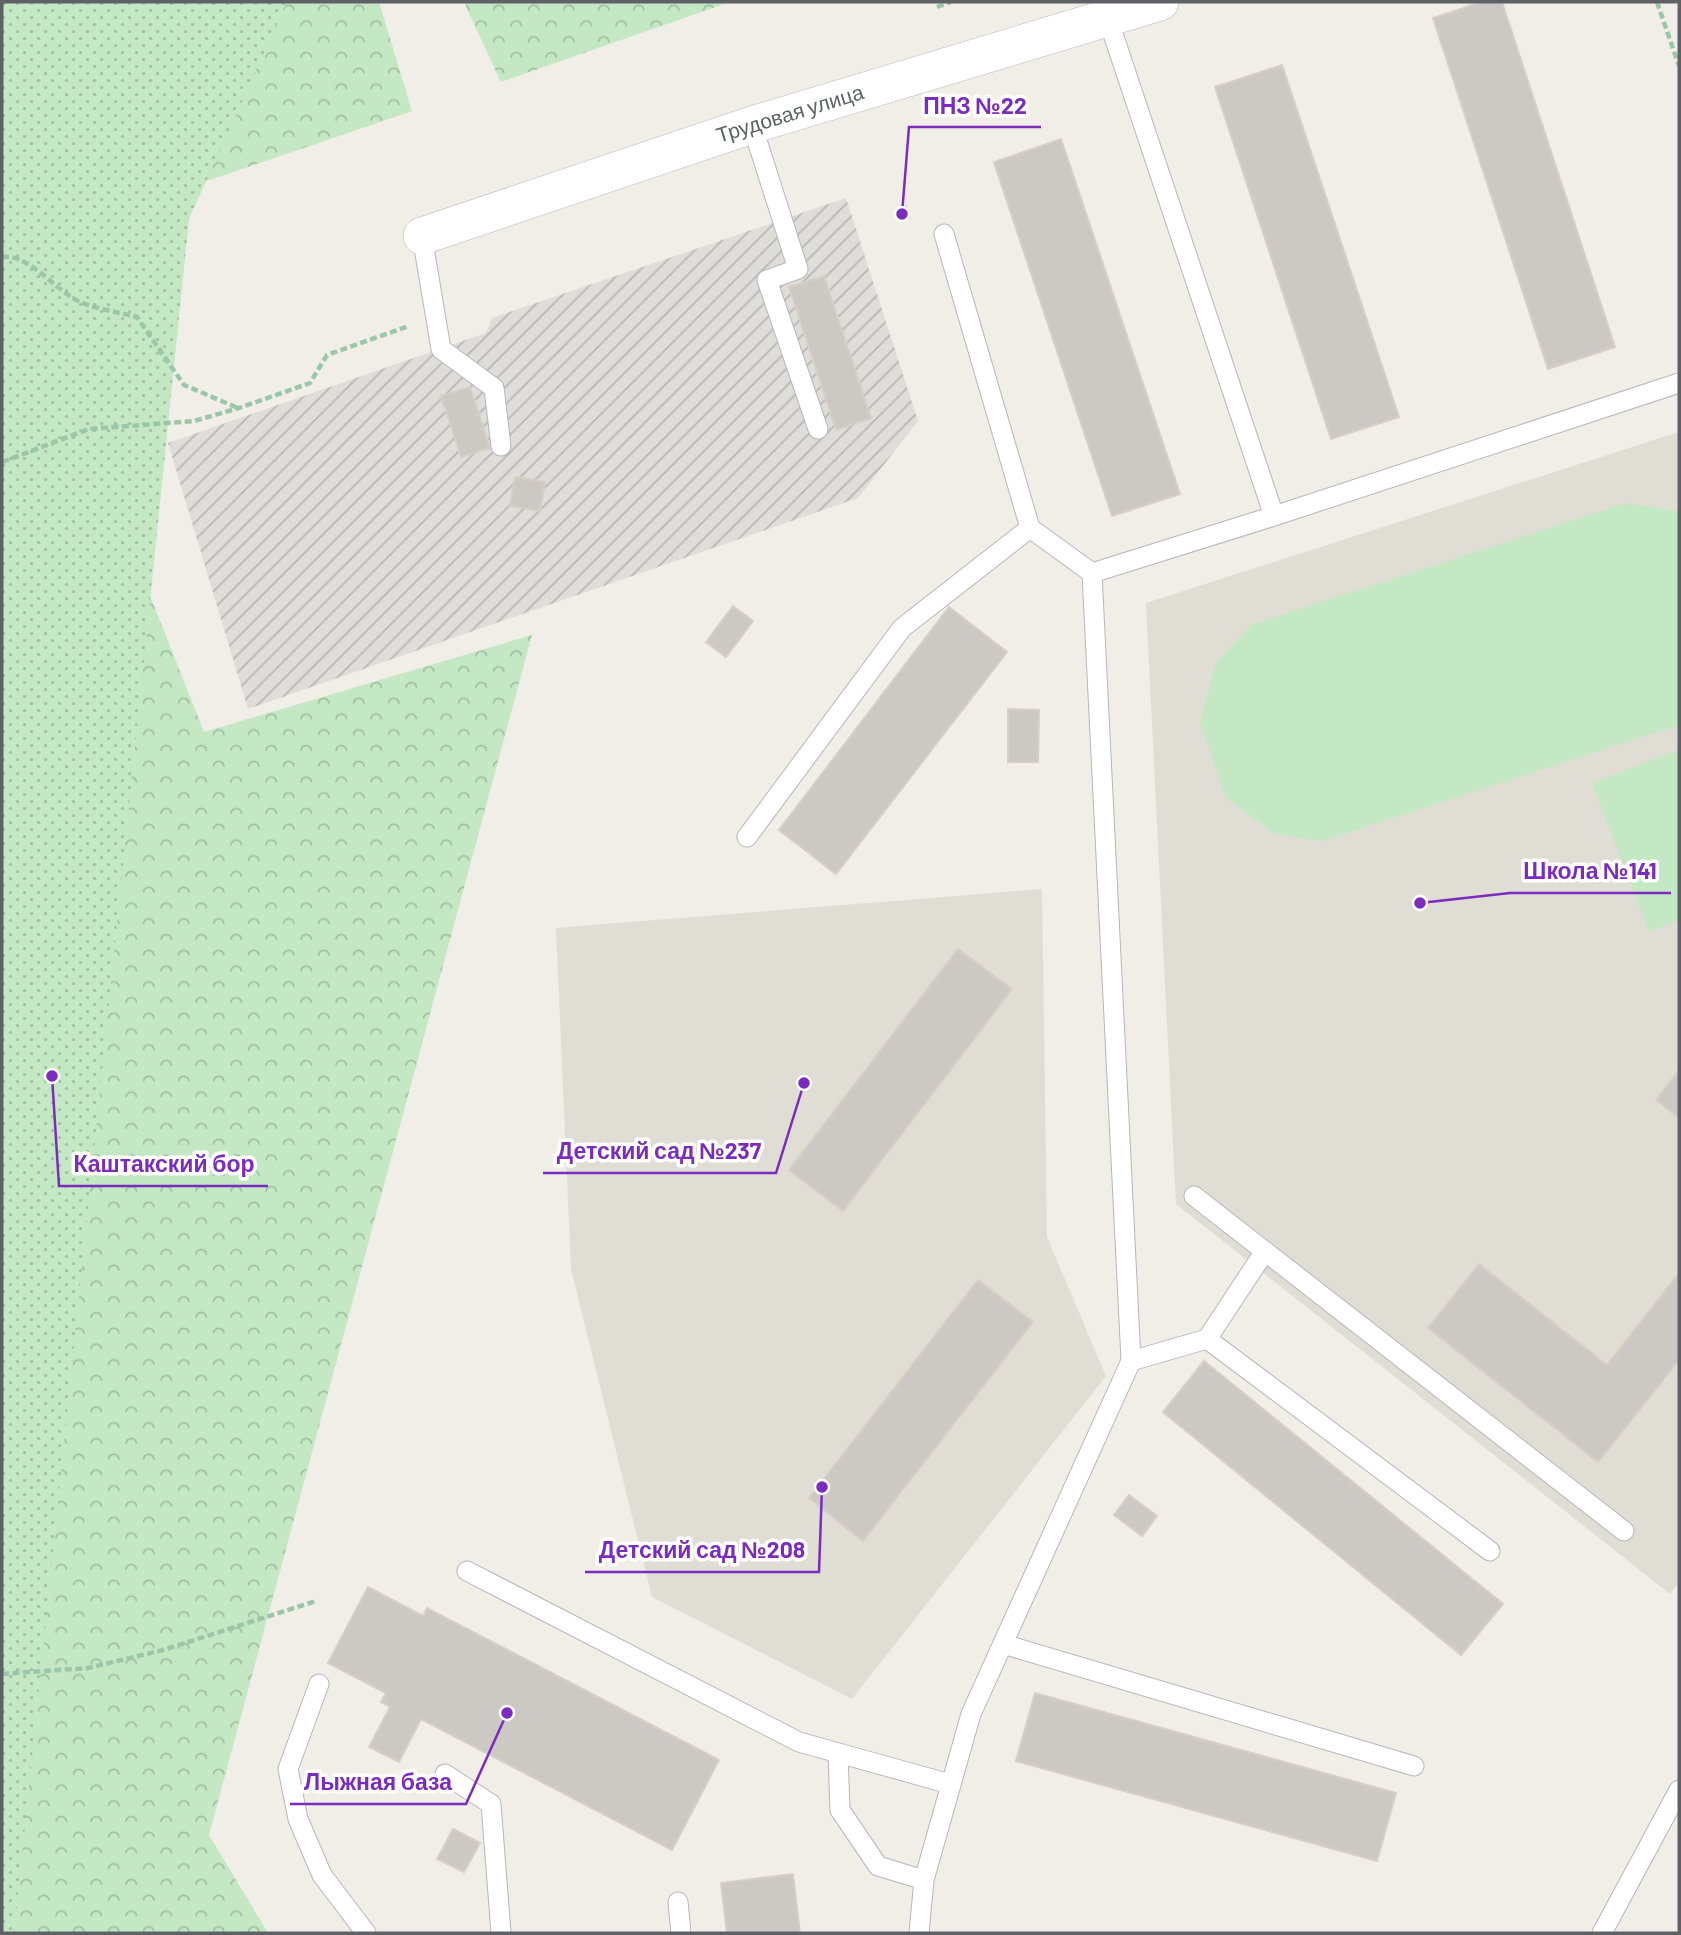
<svg xmlns="http://www.w3.org/2000/svg" width="1681" height="1935" viewBox="0 0 1681 1935" font-family="Barlow,sans-serif">
  <defs>
    <pattern id="industrial-furrows" width="10" height="10" patternUnits="userSpaceOnUse" patternTransform="scale(1.75)"><rect width="10" height="10" fill="#dfddd9"/><path d="M-1 1l2-2M0 10L10 0M9 11l2-2" fill="none" stroke="#b8b7b4"/></pattern>
    <pattern id="forest-crowns" width="20" height="18" patternUnits="userSpaceOnUse" patternTransform="scale(1.75)"><rect width="20" height="18" fill="#c4e7c4"/><path d="M2 6a3 3 0 1 1 6 0M12 15a3 3 0 1 1 6 0" fill="none" stroke="#a2bfa3"/></pattern>
    <pattern id="park-dots" width="8" height="8" patternUnits="userSpaceOnUse" patternTransform="scale(1.75)"><rect width="8" height="8" fill="#c4e7c4"/><path d="M2 2h.1M6 6h.1" fill="none" stroke="#a2bfa3" stroke-width="1.8" stroke-linecap="round"/></pattern>
  </defs>
  <rect width="100%" height="100%" fill="#f0eee7"/>
  <!-- industrial -->
  <path fill="url(#industrial-furrows)" d="M846,198L918,421L858,498L248,709L168,443L486,333L492,318Z"/>
  <!-- education -->
  <path fill="#e0ddd5" d="M1679,432V1582L1670,1594L1176,1204L1146,603Z
    M1042,889L1047,1237L1106,1376L852,1699L652,1597L571,1269L556,928Z"/>
  <!-- forest -->
  <path fill="url(#forest-crowns)" d="M2,2H379L412,111L2,251Z
    M464,2H730L501,82Z
    M95,457L204,732L532,635L209,1835L268,1933H2V489Z"/>
  <!-- park -->
  <path fill="url(#park-dots)" d="M2,2H287L189,219L14,1933H2Z"/>
  <!-- pitch -->
  <path fill="#c4e7c4" d="M1625,503L1679,511V725L1322,841L1275,834L1226,798L1200,722L1216,663L1251,625Z
    M1678,750L1679,920L1649,932L1592,783Z"/>
  <!-- building -->
  <path fill="#ccc9c4" stroke="#d5d0c5" stroke-width="2" d="M1482,2H1502L1615,347L1548,369L1433,18Z
    M1282,65L1399,417L1331,439L1215,87Z
    M1061,139L1180,494L1112,516L994,162Z
    M906,206L909,218L899,220L896,210Z
    M824,276L871,418L836,430L789,287Z
    M470,387L490,448L461,457L441,396Z
    M515,477L545,482L540,511L510,506Z
    M733,606L753,621L726,657L706,642Z
    M949,607L1007,652L836,874L779,830Z
    M1008,709L1039,710L1038,762H1008Z
    M958,949L1012,989L843,1211L789,1170Z
    M1679,1070V1118L1656,1100Z
    M1479,1264L1607,1365L1679,1273V1360L1598,1462L1428,1328Z
    M978,1280L1033,1322L863,1541L809,1498Z
    M1204,1361L1503,1604L1461,1655L1163,1412Z
    M1129,1495L1157,1516L1142,1536L1114,1515Z
    M368,1587L423,1616L427,1608L719,1760L672,1850L421,1719L399,1762L369,1747L390,1707L381,1702L386,1693L328,1663Z
    M1035,1693L1396,1793L1377,1861L1016,1761Z
    M453,1829L480,1843L464,1872L437,1859Z
    M793,1874L800,1933H727L721,1883Z"/>
  <g fill="none" stroke-linecap="round" stroke-linejoin="round">
    <defs>
      <path id="service" d="M752,125L798,269L767,280L818,429
        M944,234L1030,528L1092,573
        M422,236L441,349L494,388L501,446
        M1274,516L1679,383
        M747,837L902,628L1030,528
        M1194,1196L1624,1531
        M1207,1339L1265,1251
        M1131,1361L1207,1339L1490,1551
        M467,1571L799,1742L950,1784
        M1003,1644L1414,1766
        M319,1684L288,1769L298,1819L322,1875L366,1933
        M838,1753L840,1810L878,1866L924,1880
        M445,1774L491,1804L501,1933
        M678,1902L681,1933
        M919,1933L924,1880L971,1714L1131,1361L1092,573L1274,516L1108,19
        M1602,1933L1679,1790"/>
      <path id="minor" d="M422,236L752,125L1160,2"/>
    </defs>
    <!-- service casing -->
    <use href="#service" stroke="#b4b7bb" stroke-width="21"/>
    <!-- minor casing -->
    <use href="#minor" stroke="#b4b7bb" stroke-width="38"/>
    <!-- path -->
    <path stroke="#9bc6a7" stroke-width="4.5" stroke-dasharray="7 3.5" stroke-linecap="butt" d="M1657,2L1679,66
      M937,7L951,2
      M2,257C28,254 52,286 73,298C88,308 119,312 137,317L184,385L238,408
      M2,462L89,429L194,421L239,408L310,383L327,355L409,326
      M2,1674L88,1668L163,1650L316,1601"/>
    <!-- service -->
    <use href="#service" stroke="#fff" stroke-width="19"/>
    <!-- minor -->
    <use href="#minor" stroke="#fff" stroke-width="37"/>
  </g>
  <g text-anchor="middle" stroke-width="7" stroke-linejoin="round" paint-order="stroke">
    <!-- street labels -->
    <g font-size="21" fill="#5e6267" stroke="#fff">
      <text transform="translate(790 114) rotate(-17)" y="7">Трудовая улица</text>
    </g>
  </g>
  <!-- callouts -->
  <path fill="none" stroke="#7b2cbf" stroke-width="2.5" d="M902 214L909 127H1041M1420 903L1510 893H1671M804 1083L776 1173H543M52 1076L59 1186H268M822 1487L819 1572H585M507 1713L466 1804H290"/>
  <g fill="#7b2cbf" stroke="#fff" stroke-width="2.5">
    <circle cx="902" cy="214" r="7"/>
    <circle cx="1420" cy="903" r="7"/>
    <circle cx="804" cy="1083" r="7"/>
    <circle cx="52" cy="1076" r="7"/>
    <circle cx="822" cy="1487" r="7"/>
    <circle cx="507" cy="1713" r="7"/>
  </g>
  <g font-size="23" text-anchor="middle" font-weight="bold" fill="#7b2cbf" stroke="#fff" stroke-width="7" stroke-linejoin="round" paint-order="stroke">
    <text x="975" y="114">ПНЗ №22</text>
    <text x="1590" y="879">Школа №141</text>
    <text x="659" y="1159">Детский сад №237</text>
    <text x="164" y="1172">Каштакский бор</text>
    <text x="702" y="1558">Детский сад №208</text>
    <text x="378" y="1790">Лыжная база</text>
  </g>
  <!-- border -->
  <rect width="1681" height="1935" fill="none" stroke="#5e6267" stroke-width="7"/>
</svg>
